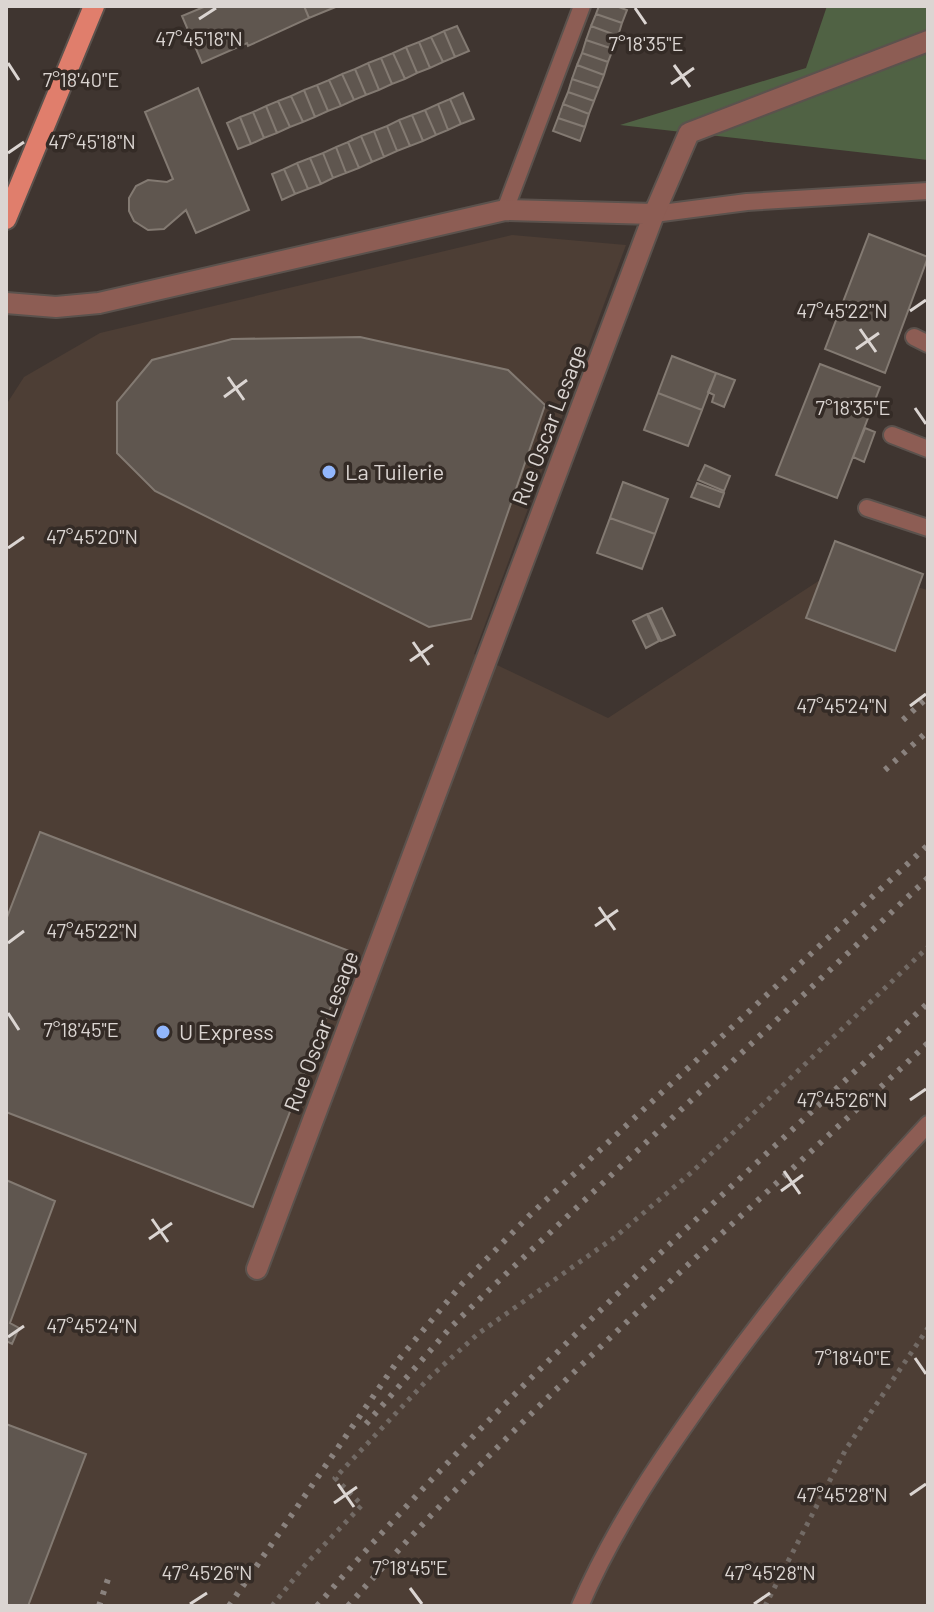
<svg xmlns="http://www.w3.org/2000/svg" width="934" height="1612" viewBox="0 0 934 1612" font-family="Barlow,sans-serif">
  <rect width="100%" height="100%" fill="#3f3530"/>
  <!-- built -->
  <path fill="#4d3e35" d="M512,235L626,245L474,654L608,718L840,567L928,590V1606H6V405L24,377L100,333Z"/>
  <!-- green -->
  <path fill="#506244" d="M827,6H928V160L620,125L806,68Z"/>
  <!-- building -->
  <path fill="#5f564f" stroke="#837a72" stroke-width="2" d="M206,6H304L309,18L248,46L247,43L202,63L182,16Z
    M304,6H338L309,18Z
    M599,6H616L627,10L622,23L596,14Z
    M596,14L622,23L618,36L591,26Z
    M457,26L469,51L455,57L444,31Z
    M591,26L618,36L613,49L586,40Z
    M444,31L455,57L443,62L431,37Z
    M431,37L443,62L430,68L419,42Z
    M586,40L613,49L608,62L582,53Z
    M419,42L430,68L417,73L406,47Z
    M406,47L417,73L405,79L393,53Z
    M393,53L405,79L392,84L381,58Z
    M582,53L608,62L604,75L577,65Z
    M381,58L392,84L379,90L368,63Z
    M368,63L379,90L366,95L355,69Z
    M577,65L604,75L599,88L572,79Z
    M355,69L366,95L354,100L342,74Z
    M342,74L354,100L341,106L329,80Z
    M572,79L599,88L594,101L568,92Z
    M329,80L341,106L328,111L317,85Z
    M317,85L328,111L315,117L304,90Z
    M198,88L249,210L196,233L186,210L164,229L148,230L134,221L129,211V198L136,186L148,180L167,182L173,179L145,112Z
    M304,90L315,117L303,122L291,96Z
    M568,92L594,101L589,114L563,104Z
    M463,93L474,119L461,124L450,99Z
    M291,96L303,122L290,127L278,101Z
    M450,99L461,124L448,130L438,104Z
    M278,101L290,127L277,133L266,106Z
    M438,104L448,130L436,135L425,110Z
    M563,104L589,114L585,127L558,118Z
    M266,106L277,133L264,138L253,112Z
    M425,110L436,135L423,141L412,115Z
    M253,112L264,138L251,144L240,117Z
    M412,115L423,141L410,146L399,120Z
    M240,117L251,144L238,149L227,123Z
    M558,118L585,127L580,141L553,131Z
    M399,120L410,146L397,151L387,126Z
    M387,126L397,151L384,157L374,131Z
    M374,131L384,157L372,162L361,136Z
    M361,136L372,162L359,168L348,142Z
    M348,142L359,168L346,173L336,147Z
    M336,147L346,173L333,178L323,153Z
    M323,153L333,178L321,184L310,158Z
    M310,158L321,184L308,189L297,163Z
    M297,163L308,189L295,194L284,169Z
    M284,169L295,194L282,200L272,174Z
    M869,234L928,257L885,373L825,349Z
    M360,337L508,370L545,405L471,619L429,627L155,491L117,453V402L152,360L232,339Z
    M672,356L716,373L702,410L658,393Z
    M820,364L880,387L837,498L776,475Z
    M716,373L735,380L724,407L712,402L714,395L708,392Z
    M658,393L702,410L688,446L644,430Z
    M865,428L875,432L864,462L853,457Z
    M705,465L730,476L724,491L698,480Z
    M623,482L668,499L655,534L610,518Z
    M697,483L724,493L719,507L691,497Z
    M610,518L655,534L642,569L597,553Z
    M835,541L923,574L895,651L806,618Z
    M662,608L675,635L661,641L648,614Z
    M647,614L659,641L646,648L633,621Z
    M40,832L352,952L253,1207L6,1112V920Z
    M6,1180L55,1201L10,1323L19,1328L12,1344L6,1341Z
    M6,1424L86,1454L28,1606H6Z"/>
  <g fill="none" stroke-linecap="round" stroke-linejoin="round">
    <defs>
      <path id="service" d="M505,210L582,6
        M654,214L747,202L928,191
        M914,337L928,344
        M892,435L928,449
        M867,508L928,528
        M580,1606C615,1525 664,1454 715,1383C781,1292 851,1206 928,1124"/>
      <path id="minor" d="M6,303L56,307L99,303L505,210L654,214
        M257,1269L654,214L689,133L928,41"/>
      <path id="primary" d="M6,219L94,6"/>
    </defs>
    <!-- service casing -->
    <use href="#service" stroke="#5b524d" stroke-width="20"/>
    <!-- minor casing -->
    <use href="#minor" stroke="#5b524d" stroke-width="24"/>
    <!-- primary casing -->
    <use href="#primary" stroke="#5b524d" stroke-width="24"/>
    <!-- path -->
    <path stroke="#726a65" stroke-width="5" stroke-dasharray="4 6" stroke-linecap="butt" d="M272,1606L306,1564L362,1505L335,1478L430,1377L479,1333L615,1237L692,1172L928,947
      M765,1606L846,1449L928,1328"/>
    <!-- service -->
    <use href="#service" stroke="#8d5d54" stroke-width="16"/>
    <!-- minor -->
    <use href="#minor" stroke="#8d5d54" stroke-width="20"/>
    <!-- primary -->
    <use href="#primary" stroke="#e07e6c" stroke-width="20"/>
    <!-- rail -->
    <path stroke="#8a827e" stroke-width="6" stroke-dasharray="4 8" stroke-linecap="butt" d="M903,720L928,697
      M885,770L928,731
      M366,1424L450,1328L491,1288L928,878
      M99,1606L109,1576
      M229,1606L399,1359L462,1284L530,1215L928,845
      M317,1606C504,1389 720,1199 928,1003
      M348,1606C526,1404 732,1227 928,1043"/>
  </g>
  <!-- ticks -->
  <path fill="none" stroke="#dbd5d2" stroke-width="3" d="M635,8L646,24M199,19L216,8M8,63L19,80M674,65L690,87M671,84L694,68M8,153L24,142M910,311L926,300M860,329L876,352M856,349L879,333M228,377L244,400M224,397L247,380M915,408L926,424M8,548L24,537M413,642L429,665M410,661L433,645M910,706L926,694M599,907L615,930M595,926L618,910M8,943L24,931M8,1013L19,1030M910,1100L926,1089M784,1171L800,1194M781,1191L803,1175M152,1219L168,1242M149,1239L172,1223M8,1337L24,1326M915,1358L926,1374M338,1484L354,1507M910,1495L926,1484M334,1503L357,1487M410,1588L422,1604M190,1604L207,1593M754,1604L770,1593"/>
  <!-- markers -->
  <g fill="#92b7fd" stroke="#342b26" stroke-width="3">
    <circle cx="329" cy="472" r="8"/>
    <circle cx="163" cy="1032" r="8"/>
  </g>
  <g text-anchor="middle" stroke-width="7" stroke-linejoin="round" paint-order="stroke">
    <!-- street labels -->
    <g font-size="22" fill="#dbd5d2" stroke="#342b26">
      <text transform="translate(549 425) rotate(-69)" y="8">Rue Oscar Lesage</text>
      <text transform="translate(321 1031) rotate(-69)" y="8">Rue Oscar Lesage</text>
    </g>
    <!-- poi labels -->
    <g font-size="22" fill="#dbd5d2" stroke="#342b26" text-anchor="start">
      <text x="345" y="480">La Tuilerie</text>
      <text x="179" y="1040">U Express</text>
    </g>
  </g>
  <g font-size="20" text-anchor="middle" fill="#dbd5d2" stroke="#342b26" stroke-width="7" stroke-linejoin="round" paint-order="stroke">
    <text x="199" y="46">47°45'18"N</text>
    <text x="646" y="51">7°18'35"E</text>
    <text x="81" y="87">7°18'40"E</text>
    <text x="92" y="149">47°45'18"N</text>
    <text x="842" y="318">47°45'22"N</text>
    <text x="853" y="415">7°18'35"E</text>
    <text x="92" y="544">47°45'20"N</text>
    <text x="842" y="713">47°45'24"N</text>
    <text x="92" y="938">47°45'22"N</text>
    <text x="81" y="1037">7°18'45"E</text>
    <text x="842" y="1107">47°45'26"N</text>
    <text x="92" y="1333">47°45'24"N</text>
    <text x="853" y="1365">7°18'40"E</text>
    <text x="842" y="1502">47°45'28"N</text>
    <text x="410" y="1575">7°18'45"E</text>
    <text x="207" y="1580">47°45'26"N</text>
    <text x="770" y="1580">47°45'28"N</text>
  </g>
  <!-- border -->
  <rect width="934" height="1612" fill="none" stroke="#dbd5d2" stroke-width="16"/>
</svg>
